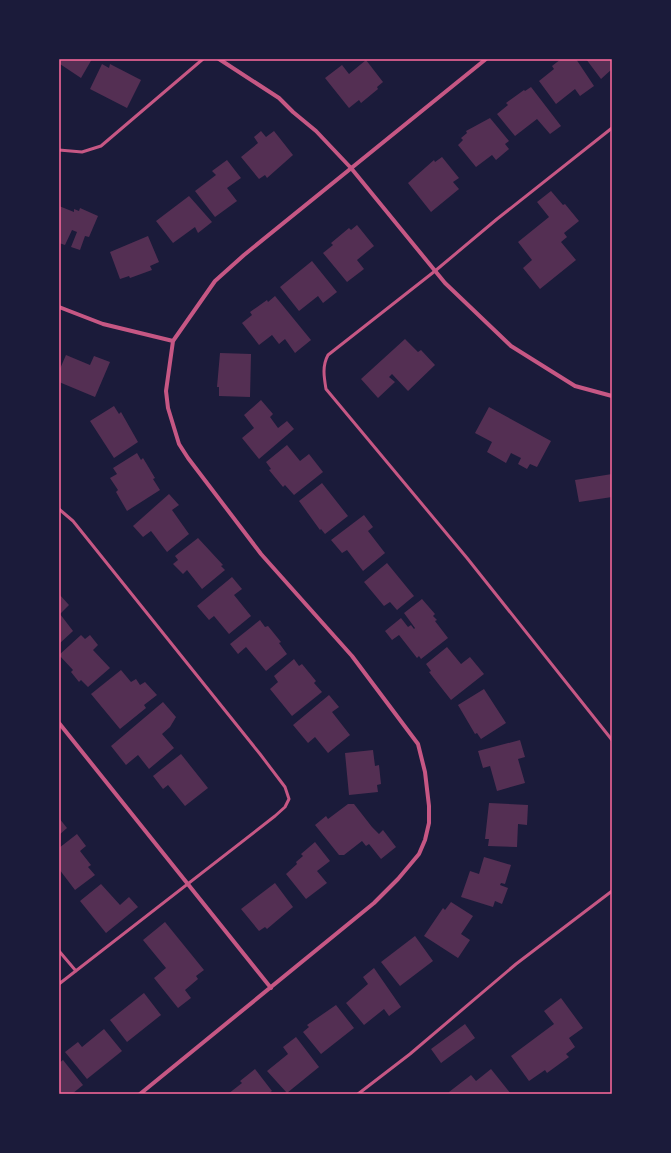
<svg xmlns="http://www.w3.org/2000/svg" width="671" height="1153" viewBox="0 0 671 1153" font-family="Ubuntu,sans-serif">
  <rect width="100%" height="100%" fill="#1b1b3a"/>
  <!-- building -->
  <path fill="#542f53" d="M59,59H92L81,78L60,64L59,67Z
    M561,59H576L594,86L580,96L575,89L556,104L539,81L554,69L552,66Z
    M586,59H612V69L601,79Z
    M366,60L383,82L377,87L378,89L361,103L359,100L349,108L325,78L342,65L349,74Z
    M102,64L109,68L110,64L141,80L127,108L90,89Z
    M531,87L561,126L550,134L537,119L515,136L497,114L508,105L506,103L524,90L525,91Z
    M490,118L509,141L505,144L509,149L496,160L492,155L476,167L458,145L463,140L461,138L467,133L466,131Z
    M261,131L266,137L274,131L293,155L267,178L265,175L259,179L241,157L258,143L254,137Z
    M442,157L459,178L453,182L459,189L431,212L408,183L434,160L435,162Z
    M227,160L241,178L227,188L237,201L215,217L195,191L216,175L212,171Z
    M551,191L563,205L565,204L579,221L564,233L567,237L561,242L576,260L540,289L523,268L532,260L518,242L549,217L537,202Z
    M189,196L212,222L198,233L195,227L173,243L156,221Z
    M59,206L74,212V209L79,211L80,208L98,216L89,237L85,236L80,250L71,247L77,232L72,230L65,245L59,243Z
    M357,225L374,246L357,260L364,269L347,282L323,253L333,245L331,243L349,228L351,230Z
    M148,236L159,262L150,266L152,270L130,278L129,276L120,279L110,252Z
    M312,261L337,292L323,303L318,296L299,311L280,287Z
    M275,296L311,340L295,353L285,339L279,344L272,335L259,345L242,323L252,315L250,312L267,300L268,302Z
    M405,339L418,352L421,350L435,365L408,391L392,374L389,377L395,382L378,398L361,379Z
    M220,353L251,354L250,397L219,396V387H217Z
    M66,355L90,365L94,356L110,362L95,397L59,382V371Z
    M261,400L273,414L270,417L278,428L287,421L294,429L259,459L242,438L254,428L244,415Z
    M114,406L119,414L121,412L138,442L114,458L90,421Z
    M489,407L551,441L537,467L530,464L527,469L518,464L521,458L511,453L506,463L487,452L492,442L475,433Z
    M287,445L300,461L309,454L323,472L294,495L285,485L283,487L269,470L271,469L266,462Z
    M137,453L141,460L143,458L155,478L153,479L160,490L127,511L116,492L118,490L110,478L117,474L113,468Z
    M612,474V497L579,502L575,480Z
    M322,483L348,516L325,534L321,529L320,530L299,501Z
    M169,494L179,505L172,510L189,534L167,552L151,531L143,537L133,526Z
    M364,515L373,527L368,531L385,553L363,571L347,550L342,553L331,540Z
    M198,538L223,565L221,566L225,570L202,589L187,570L183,574L173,564L178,560L175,556Z
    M387,563L414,596L397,610L390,602L384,606L364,582Z
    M232,577L242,589L234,595L251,616L229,634L214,616L209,620L197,606Z
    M59,594L69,605L60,614L73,631L59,644Z
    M422,599L435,614L433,616L437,620L435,621L448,638L421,659L419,656L417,658L399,635L392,640L385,631L401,618L408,627L411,625L414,629L415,628L404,613Z
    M260,620L265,627L268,626L281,642L279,643L287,654L266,671L246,647L238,654L230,644Z
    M81,635L85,639L90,635L98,645L93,650L110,668L88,687L81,680L79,682L71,672L73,670L59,655Z
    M447,647L461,664L470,657L484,674L451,700L429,672L431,671L426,664Z
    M294,659L299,666L302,664L316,681L314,683L322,692L292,716L270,689L278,682L274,676Z
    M121,670L131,682L136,679L140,685L145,682L157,695L144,705L146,708L120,729L91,694Z
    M484,689L506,723L481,739L477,733L475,734L458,705Z
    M329,695L339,707L332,712L350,735L328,753L315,737L308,743L293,725Z
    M163,702L176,717L170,727L162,734L174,748L149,769L138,755L126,765L111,746Z
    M520,740L525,757L518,759L525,783L497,791L490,766L483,768L478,751Z
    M373,750L375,766L379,765L381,784L377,785L378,792L349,795L345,753Z
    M181,754L208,788L185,806L168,785L163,789L153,776Z
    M489,803L528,805L527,825L518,824L517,847L488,846L489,839H485Z
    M348,804H354L372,827L379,834L383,830L396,847L381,859L369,844L366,846L362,841L344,855H339L315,825L326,816L328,819Z
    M59,818L67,828L59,835Z
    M77,834L86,846L80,851L91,865L88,867L95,875L75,890L59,869V848Z
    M315,842L330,861L317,871L327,883L306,899L286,874L297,864L296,862L303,856L301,854Z
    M484,857L511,865L505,884L501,883L500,885L508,888L502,904L495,901L493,907L461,897L470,871L479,874Z
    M275,883L293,907L267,929L265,927L259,931L241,909Z
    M101,884L120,905L129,897L138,907L106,933L80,901Z
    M451,902L473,916L461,934L470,940L458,958L424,936L443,908L445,910Z
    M165,922L204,970L196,976L198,979L185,990L191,998L178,1008L154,978L166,968L143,940Z
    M415,936L433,961L400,986L381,962Z
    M374,968L401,1007L389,1016L384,1009L364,1025L346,1003L368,984L363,977Z
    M144,993L161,1015L127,1042L110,1020Z
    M561,998L583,1028L569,1038L575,1047L566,1054L569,1057L547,1073L545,1070L529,1081L511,1056L554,1024L544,1011Z
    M336,1005L354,1028L321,1054L303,1032L309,1027L307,1025Z
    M465,1024L475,1038L441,1063L431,1049Z
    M104,1029L122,1051L87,1079L65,1052L78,1042L82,1047Z
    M296,1037L319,1067L287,1093L267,1071L288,1054L283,1047Z
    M63,1060L83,1085L72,1094H59V1063Z
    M255,1069L272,1091L268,1094H228L242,1083L240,1081Z
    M491,1069L511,1094H451L449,1092L471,1075L476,1081Z"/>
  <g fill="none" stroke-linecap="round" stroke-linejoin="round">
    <!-- service -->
    <path stroke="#c65784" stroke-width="3" d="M612,128L497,219L435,271L328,355C322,366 324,377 326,389L467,558L612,740
      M59,150L82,152L101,146L203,59
      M59,509L73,521L260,754L285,787L289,799L285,807L275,816L59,984
      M59,951L76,971
      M358,1094L410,1054L516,964L612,891"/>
    <!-- minor -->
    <path stroke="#c65784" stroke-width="4" d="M219,59L279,98L293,112L316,131L351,168L445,283L511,346L575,386L612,396
      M59,307L103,324L173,341
      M59,723L271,988
      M140,1094L374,903L398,879L419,854L425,840L429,823V806L425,772L418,744L352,656L261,554L188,458L179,444L168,408L166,391L173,341L215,281L244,255L486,59"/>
  </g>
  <!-- border -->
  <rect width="671" height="1153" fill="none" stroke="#1b1b3a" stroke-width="120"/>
  <rect x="60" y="60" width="551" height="1033" fill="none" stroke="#ff6b9d" stroke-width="1.5"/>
</svg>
